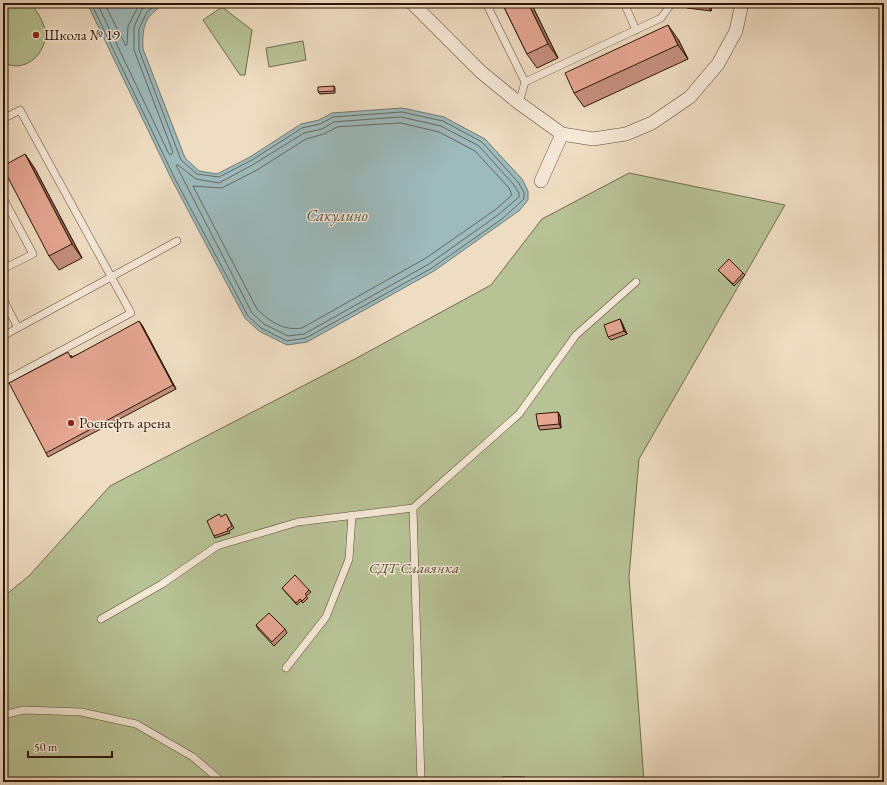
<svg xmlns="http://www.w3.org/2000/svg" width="887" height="785" viewBox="0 0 887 785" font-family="'EB Garamond',serif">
  <rect width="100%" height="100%" fill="#efddc3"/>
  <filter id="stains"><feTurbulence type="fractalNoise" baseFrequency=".005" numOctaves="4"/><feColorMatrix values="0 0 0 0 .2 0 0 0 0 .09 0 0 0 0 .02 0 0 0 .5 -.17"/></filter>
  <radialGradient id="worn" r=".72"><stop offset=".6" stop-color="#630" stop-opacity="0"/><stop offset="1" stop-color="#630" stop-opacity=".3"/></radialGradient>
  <!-- green -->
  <path fill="#b7c295" stroke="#726c4d" d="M3,3H31C36,11 44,21 45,31C48,53 24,75 3,62Z
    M222,7L252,30L245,75H240L203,20Z
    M303,41L306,60L269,67L266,48Z
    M629,173L785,205L639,459L629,577L644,782H3V597L29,576L110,486L353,360L491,285L542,219Z"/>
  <!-- water -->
  <path fill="#9dbabc" stroke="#717873" d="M87,3H167C145,15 142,25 143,49L185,158L199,171L217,174L250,157L301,124L319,120L332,113L402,108L444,117L485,139L522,179L528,191V200L520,210L434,271L307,342L287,345L259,331L245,318L172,180Z"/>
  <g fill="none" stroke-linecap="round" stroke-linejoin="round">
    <!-- shore -->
    <path stroke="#666860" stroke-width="1" d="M91,3L175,179L248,316L261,328L287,341L306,338L432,268L502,219L524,199V192L518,182L482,142L443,121L402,112L333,117L320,124L302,128L252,160L219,177L197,174L181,160L139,50V29L147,12L159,3
      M97,3L169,154L171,155L173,152L134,50V27L142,9L150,3
      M104,3L126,46L127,44L128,26L140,3
      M401,117L441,126L479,146L514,185L519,193V197L498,215L429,264L304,334L288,336L264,324L252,313L176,165H178L196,179L219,183L254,164L304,133L322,129L334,122Z
      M401,123L439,132L475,151L509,188L512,195L495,210L426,258L302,328C284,331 270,322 257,309L193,186L222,188L257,170L306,139L324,134L337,127Z"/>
    <defs>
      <path id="service" d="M486,3L525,82
        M624,3L636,30
        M519,103L525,82L661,18L672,3
        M3,119L20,110L131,313L3,382
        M3,198L33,254L3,269
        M3,299L18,328
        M3,336L177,241
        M101,619L162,584L217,546L298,522L413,508
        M286,668L326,617L349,559L352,515
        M3,715L24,710L81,712L136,724L193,757L222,782
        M3,780L4,782
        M421,782L413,508L519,414L576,335L636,282"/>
      <path id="minor" d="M412,3L481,72L519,103L562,134L593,139L626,134L652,123L690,97L718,64L736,31L742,3
        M541,181L562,134"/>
    </defs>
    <!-- service casing -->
    <use href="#service" stroke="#5e4734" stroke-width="8"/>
    <!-- minor casing -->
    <use href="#minor" stroke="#5e4734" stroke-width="14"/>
    <!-- service -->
    <use href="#service" stroke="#f5e9d8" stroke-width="7"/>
    <!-- minor -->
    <use href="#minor" stroke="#f5e9d8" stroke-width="13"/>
  </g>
  <!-- wall -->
  <path fill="#c58f7e" stroke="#2e1505" d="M502,3H531L558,58L537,68L527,54Z
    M684,3H712L711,11L687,8Z
    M678,39L688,59L584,107L574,93Z
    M334,86L335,88V93L320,94L318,92Z
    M25,154L35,169L82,258L59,270L49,256Z
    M3,156L6,162L3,163Z
    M718,270L743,273L745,275L734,286Z
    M620,319L622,323L627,334L611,340L608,337Z
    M142,325L176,389L48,457L46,453L71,355L72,357Z
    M558,412L560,416L561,428L540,430L538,426Z
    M227,516L234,528L229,531L230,533L215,538L214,536L221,517Z
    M282,588L309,590L311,592L306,596L308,598L303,603L301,601L297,605Z
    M256,625L285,629L287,633L274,646L258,629Z"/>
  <!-- shaded-wall -->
  <path fill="#a07466" stroke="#2e1505" d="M528,3H531L558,58L548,44Z
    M705,3H712L711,11Z
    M668,25L678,39L688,59L678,45Z
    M25,154L35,169L82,258L72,244Z
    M620,319L622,323L627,334L624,331Z
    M139,321L142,325L176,389L173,385Z
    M558,412L560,416L561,428L559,424Z
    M525,777L528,781V782H525Z"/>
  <!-- building -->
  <path fill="#e5a692" stroke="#2e1505" d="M502,3H528L548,44L527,54Z
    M668,25L678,45L574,93L565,73Z
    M334,86V91L318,92V87Z
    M25,154L72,244L49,256L3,168V166Z
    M729,259L743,273L733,284L718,270Z
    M620,319L624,331L608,337L604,325Z
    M139,321L173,385L46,453L9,383L68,352L71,358Z
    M558,412L559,424L538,426L536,414Z
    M219,514L221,517L226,514L232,526L227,529L228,531L214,536L207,521Z
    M295,575L309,590L305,594L307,596L302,601L300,599L296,603L282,588Z
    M269,613L285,629L272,642L256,625Z
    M502,777H525V782H502Z"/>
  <!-- markers -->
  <g fill="#8f2418" stroke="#f5e9d8" stroke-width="1.5">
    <circle cx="36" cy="35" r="4"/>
    <circle cx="71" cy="423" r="4"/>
  </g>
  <g text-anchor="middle" stroke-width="3" stroke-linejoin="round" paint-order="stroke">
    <!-- poi labels -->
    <g font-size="15" fill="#2e1505" stroke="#f5e9d8" text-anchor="start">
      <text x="44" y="40">Школа № 19</text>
      <text x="79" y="428">Роснефть арена</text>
    </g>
    <!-- park labels -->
    <g font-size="15" font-style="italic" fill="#574930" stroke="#f5e9d8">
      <text x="414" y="573">СДТ Славянка</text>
    </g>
    <!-- water labels -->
    <g font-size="16" font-style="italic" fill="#554f45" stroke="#f5e9d8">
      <text x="337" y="221">Сакулино</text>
    </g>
  </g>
  <!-- margin -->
  <rect width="887" height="785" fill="none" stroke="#efddc3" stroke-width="16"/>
  <rect x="4" y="4" width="879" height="777" fill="none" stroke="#2e1505" stroke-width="2"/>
  <rect x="8" y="8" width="871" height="769" fill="none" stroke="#2e1505"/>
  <!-- scale -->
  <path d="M28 751v6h84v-6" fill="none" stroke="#2e1505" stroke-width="2"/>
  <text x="34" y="751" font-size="12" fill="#2e1505" stroke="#f5e9d8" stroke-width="3" paint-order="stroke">50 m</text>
  <rect width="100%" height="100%" filter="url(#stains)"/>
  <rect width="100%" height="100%" fill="url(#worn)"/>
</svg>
